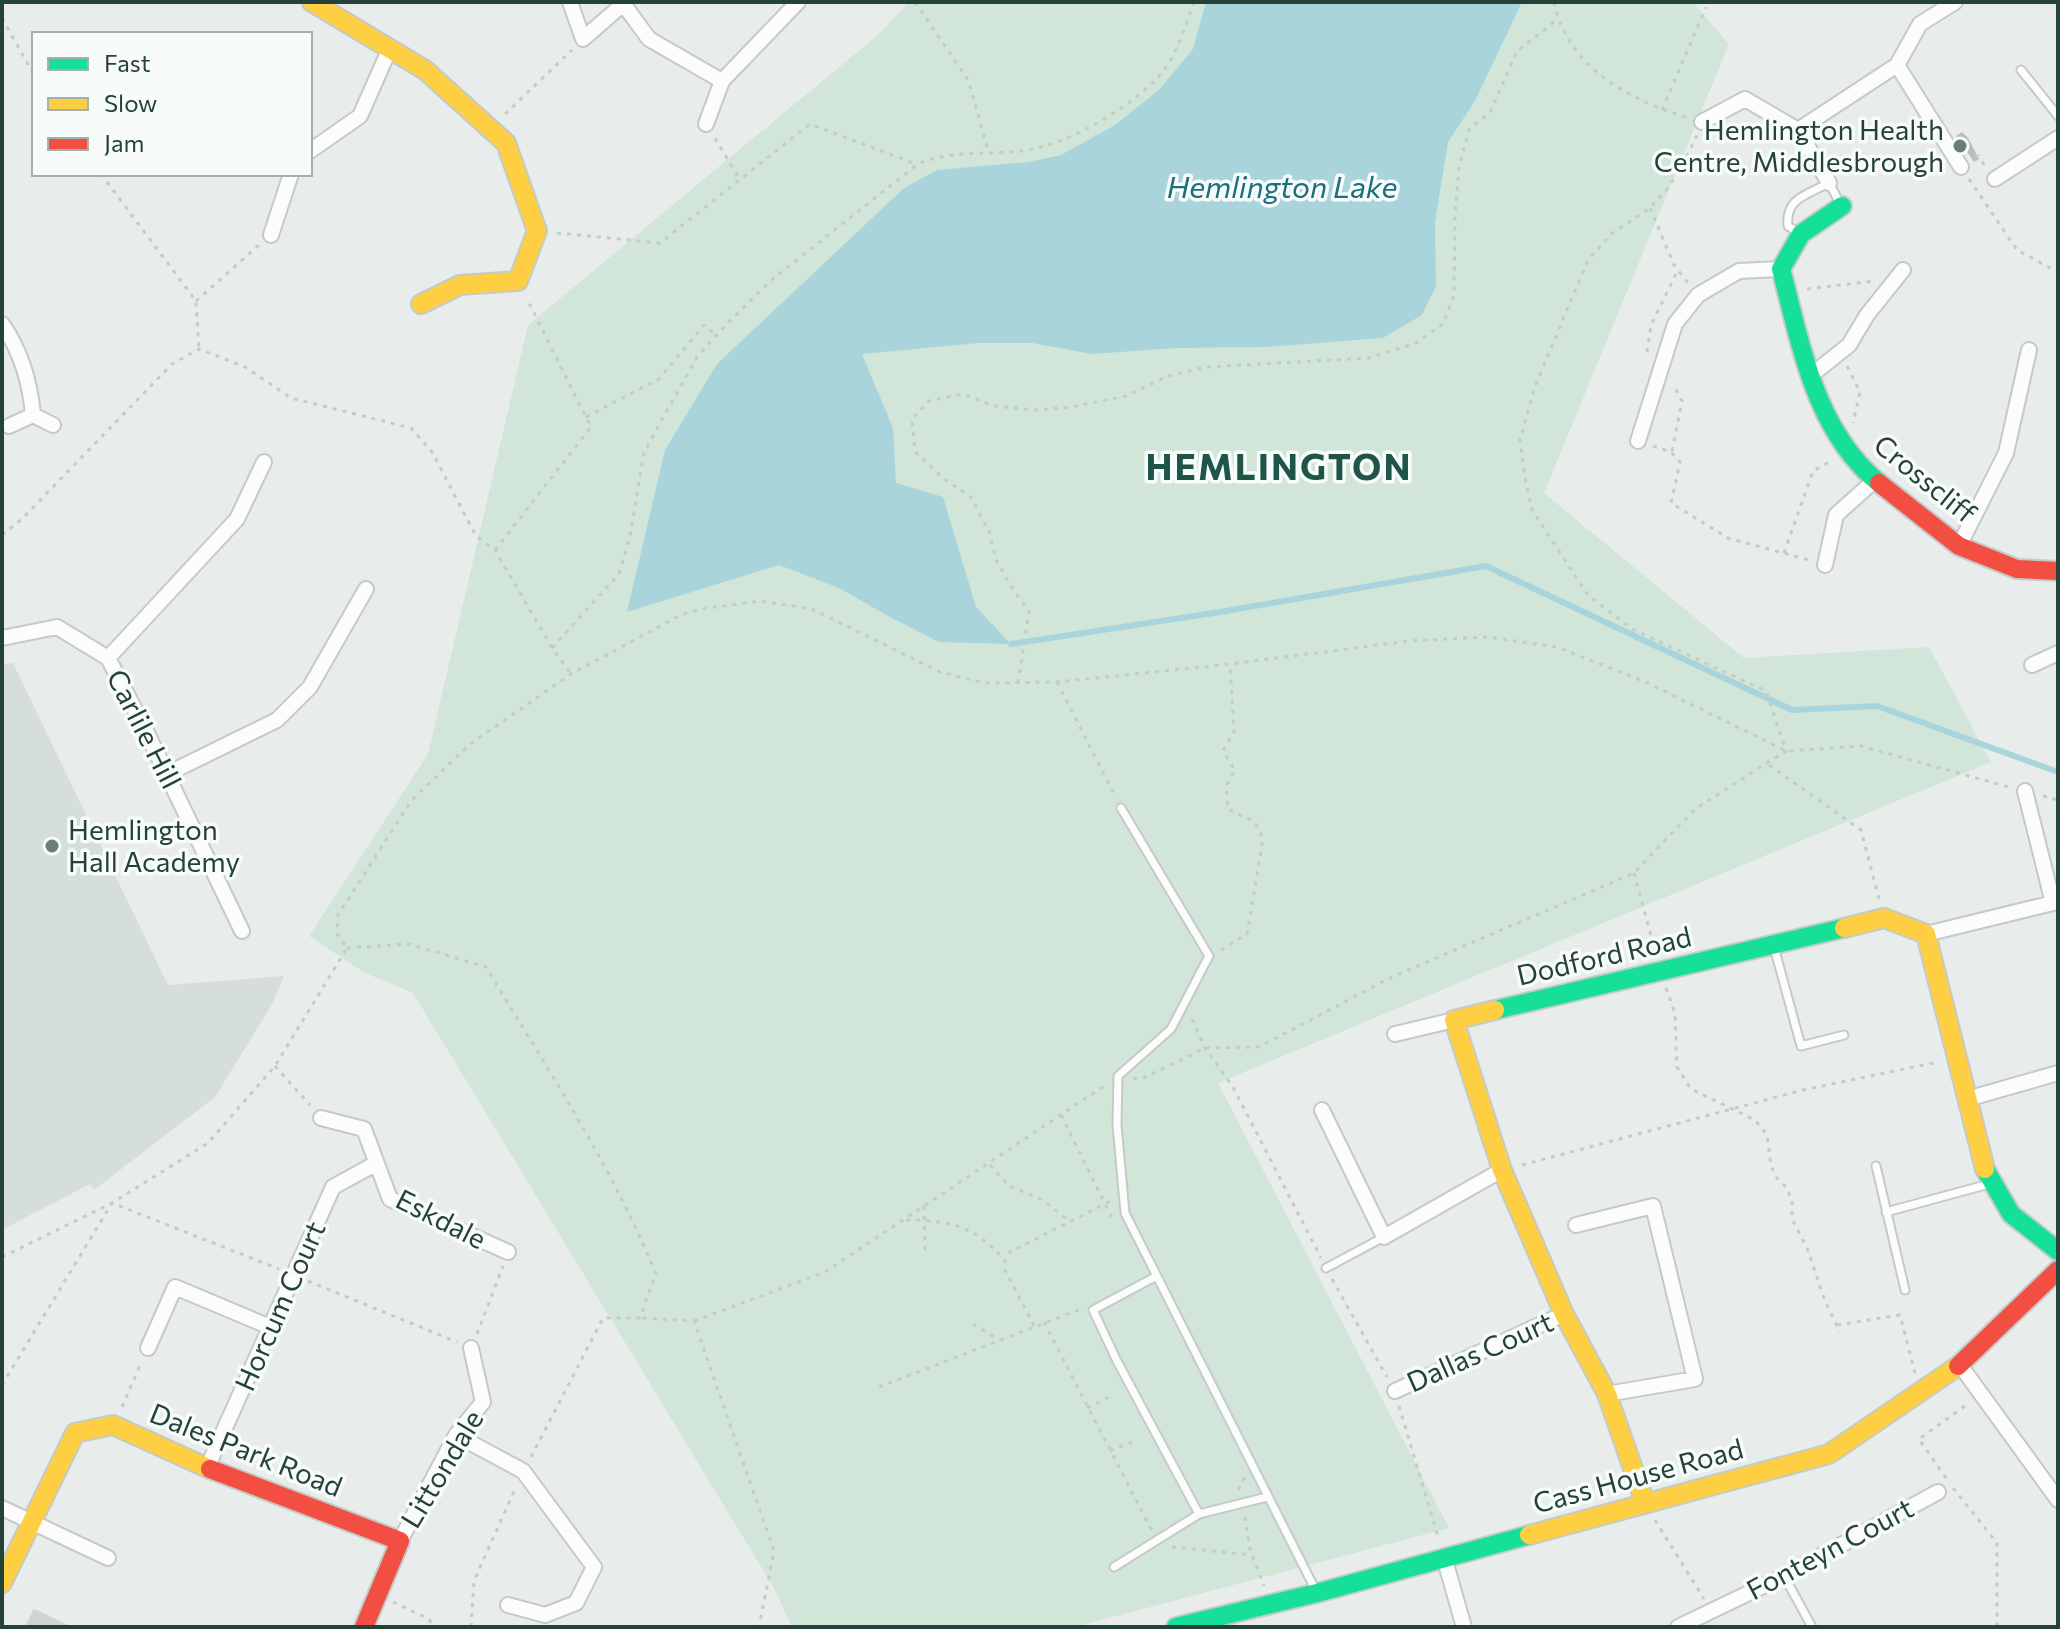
<svg xmlns="http://www.w3.org/2000/svg" width="2060" height="1629" viewBox="0 0 2060 1629" font-family="Commissioner,sans-serif">
  <rect width="100%" height="100%" fill="#e8edeb"/>
  <!-- built -->
  <path fill="#d6dedb" d="M13,663L168,985L284,976L271,1006L215,1097L94,1190L90,1184L2,1230V664Z"/>
  <!-- green -->
  <path fill="#d1e6d8" d="M909,2H1693L1729,44L1544,493L1744,658L1929,647L1991,762L1218,1083L1449,1528L1075,1627H792L774,1588L413,993L365,973L309,936L428,754L528,325L879,34Z"/>
  <!-- water -->
  <path fill="#a9d4db" d="M1206,2H1522L1475,101L1448,142L1435,222L1436,286L1422,315L1383,338L1267,347L1176,348L1092,354L1032,343H978L862,354L893,428L896,483L943,497L976,607L1011,644L939,642L890,617L839,588L779,565L627,612L665,450L717,364L904,188L937,170L1029,162L1061,155L1115,125L1159,90L1193,49Z"/>
  <!-- shadow -->
  <path fill="#0003" d="M1962,132L1968,138L1979,159L1974,162L1956,136Z"/>
  <g fill="none" stroke-linecap="round" stroke-linejoin="round">
    <!-- stream -->
    <path stroke="#a9d4db" stroke-width="6" d="M1011,644L1220,612L1486,566L1792,710L1877,706L2058,772"/>
  </g>
  <!-- building -->
  <path fill="#cfd4d2" stroke="#d1d6d4" stroke-width="2" d="M34,1610L70,1627H26Z"/>
  <g fill="none" stroke-linecap="round" stroke-linejoin="round">
    <defs>
      <path id="lane" d="M2021,70L2058,116
        M1799,233L1788,226C1785,198 1807,195 1829,183L1841,205
        M1121,808L1209,956L1171,1029L1118,1076L1117,1125L1125,1213L1316,1591
        M1774,947L1801,1046L1844,1035
        M1876,1166L1905,1290
        M1886,1212L1989,1184
        M1326,1268L1384,1237
        M1155,1277L1093,1310L1117,1361L1199,1514
        M1114,1567L1199,1514L1267,1497
        M1784,1576L1812,1627"/>
      <path id="street" d="M570,2L583,39L622,5
        M622,2L649,39L722,81
        M1897,65L1920,24L1955,2
        M1702,122L1745,99L1798,130L1897,65L1961,167
        M706,124L722,81L798,2
        M1798,130L1829,183
        M310,151L360,116L390,48
        M1995,179L2058,138
        M271,235L291,174
        M2,324C21,351 30,382 33,415
        M1809,377L1849,345L1867,315L1903,270
        M9,426L33,415L53,425
        M1638,441L1675,324L1698,295L1739,271L1781,269
        M1959,546L2006,453L2029,350
        M1825,565L1836,515L1875,480
        M2,638L57,627L108,658L146,731L242,931
        M108,658L237,519L264,462
        M2032,665L2058,653
        M167,774L277,720L310,687L366,589
        M1926,934L2053,903L2025,791
        M1395,1034L1454,1020
        M1967,1099L2058,1073
        M1322,1110L1384,1237L1502,1170
        M321,1118L364,1129L390,1199L508,1252
        M1576,1225L1653,1206L1695,1379L1607,1394
        M148,1348L175,1287L270,1327
        M1960,1365L2058,1500
        M1395,1391L1564,1314
        M456,1435L523,1471L594,1567L576,1603L545,1615L508,1605
        M207,1468L333,1187L375,1164
        M2,1508L108,1558
        M400,1541L456,1435L483,1402L471,1348
        M1444,1557L1464,1627
        M1678,1627L1784,1576L1938,1492"/>
      <path id="fast" d="M1842,206L1801,234L1781,269C1801,345 1815,431 1879,483
        M1495,1010L1844,928
        M1985,1169L2011,1214L2058,1251
        M1176,1627L1317,1593L1529,1535"/>
      <path id="slow" d="M312,2L425,70L506,143L537,231L518,281L460,285L421,304
        M1844,928L1884,918L1926,934L1985,1169
        M1495,1010L1454,1020L1502,1170L1564,1314L1607,1394L1645,1503
        M1529,1535L1829,1454L1958,1366
        M2,1583L75,1433L113,1425L210,1469"/>
      <path id="jam" d="M1879,483L1959,546L2017,569L2058,571
        M1958,1366L2058,1270
        M210,1469L400,1541L364,1627"/>
    </defs>
    <!-- lane casing -->
    <use href="#lane" stroke="#c5cac8" stroke-width="11"/>
    <!-- street casing -->
    <use href="#street" stroke="#c5cac8" stroke-width="18"/>
    <!-- fast casing -->
    <use href="#fast" stroke="#c3cbc8" stroke-width="22"/>
    <!-- slow casing -->
    <use href="#slow" stroke="#c3cbc8" stroke-width="22"/>
    <!-- jam casing -->
    <use href="#jam" stroke="#c3cbc8" stroke-width="22"/>
    <!-- path -->
    <path stroke="#c3ccca" stroke-width="3" stroke-dasharray="4 6" stroke-linecap="butt" d="M915,2L968,80L989,153
      M1554,2C1568,68 1629,100 1689,118
      M2,18L34,75
      M1662,110L1706,7
      M505,114L572,50
      M715,138L740,180
      M1975,157L1978,156L1986,167
      M101,174L196,301L199,349
      M1969,179L2017,250L2058,272
      M1650,208L1674,265L1688,283
      M557,233L660,243L810,124L916,164
      M1807,289L1874,281
      M196,301L259,245
      M1647,352L1651,325L1678,270
      M1847,366L1860,392L1853,423
      M586,417L659,379L704,325L716,335
      M1653,446L1671,452L1680,462L1671,503L1728,538L1809,560
      M1672,451L1682,401L1674,386
      M2,535L22,519L172,364L199,349L245,367L291,398L411,428L432,452L476,536L495,550L552,648L571,674
      M495,550L591,427L527,299
      M1784,553L1813,471L1831,461
      M552,648L619,574L630,536L644,452L697,357L721,330L769,282L918,164C950,150 986,155 1021,151C1065,147 1137,105 1164,70C1178,51 1186,24 1194,2
      M1057,682L1115,796
      M1018,683L1029,611L1012,588L996,560L989,531L971,497L944,479L915,452L912,419L929,401L963,394L994,406L1035,410L1072,407L1126,396L1168,376L1206,367L1368,358L1416,343L1443,324L1454,295L1455,213L1459,168L1469,129L1490,113L1517,51L1558,19
      M1769,765L1861,830L1879,899
      M2043,796L2058,800
      M1634,873L1656,954
      M347,948L409,944L486,967C546,1067 612,1166 656,1274L643,1308V1318L694,1321L774,1551L759,1627
      M1221,950L1247,934L1263,839L1255,822L1228,809L1226,786L1235,770L1223,751L1234,732L1230,664
      M1666,988L1675,1013L1677,1067L1691,1089L1755,1120L1767,1135L1771,1166L1777,1178L1787,1188L1792,1202V1219L1807,1248L1825,1301L1840,1332
      M1192,1019L1205,1048L1233,1087L1321,1258
      M275,1066L310,1105
      M1133,1078L1141,1079L1205,1048L1259,1047L1392,977L1634,873L1695,809L1786,751L1766,691L1632,629L1588,595L1532,510L1525,478L1520,440L1534,389L1588,260L1611,234L1650,208L1669,187L1689,152L1697,135
      M1061,1115L1112,1218
      M990,1165L1009,1186L1043,1200L1070,1222
      M1522,1165L1803,1090L1938,1062
      M924,1206L925,1252
      M906,1220C950,1220 976,1226 1005,1261
      M2,1257L112,1203L208,1143L275,1066L347,948L337,934L338,915L411,801L470,744L571,674L683,614L707,608L760,601L812,609L940,672L984,683L1057,682L1230,664L1409,641L1487,637L1557,647L1648,683L1786,751L1861,746L2009,787
      M1332,1279L1387,1377
      M308,1281L457,1342
      M694,1321L825,1272L1104,1086
      M1044,1322L1152,1531
      M973,1324L999,1340
      M1837,1325L1900,1315L1915,1373
      M1034,1326L1005,1270V1261L1010,1252L1111,1201
      M477,1334L503,1266
      M2,1385L112,1203L279,1269
      M879,1387L1081,1309
      M1399,1406L1439,1540
      M122,1407L141,1363
      M1087,1408L1109,1397
      M1110,1451L1132,1442
      M531,1457L603,1318H643
      M1946,1478L1919,1439L1969,1403
      M1953,1488L1997,1543V1627
      M1238,1490L1245,1476
      M1245,1517L1250,1549L1264,1586
      M1655,1520L1704,1599
      M1172,1547L1252,1555
      M393,1602L429,1619L433,1627
      M471,1627L474,1581L515,1489"/>
    <!-- lane -->
    <use href="#lane" stroke="#fcfcfc" stroke-width="7"/>
    <!-- street -->
    <use href="#street" stroke="#fcfcfc" stroke-width="14"/>
    <!-- fast -->
    <use href="#fast" stroke="#16e098" stroke-width="18"/>
    <!-- slow -->
    <use href="#slow" stroke="#ffcf43" stroke-width="18"/>
    <!-- jam -->
    <use href="#jam" stroke="#f24e42" stroke-width="18"/>
  </g>
  <!-- markers -->
  <g fill="#697e78" stroke="#f7fbf9" stroke-width="3">
    <circle cx="1960" cy="146" r="8"/>
    <circle cx="52" cy="846" r="8"/>
  </g>
  <g text-anchor="middle" stroke-width="7" stroke-linejoin="round" paint-order="stroke">
    <!-- poi labels -->
    <g font-size="28" fill="#24423a" stroke="#f7fbf9" text-anchor="end">
      <text x="1944" y="140">Hemlington Health<tspan x="1944" dy="32">Centre, Middlesbrough</tspan></text>
      <text x="68" y="840" text-anchor="start">Hemlington<tspan x="68" dy="32">Hall Academy</tspan></text>
    </g>
    <!-- street labels -->
    <g font-size="28" fill="#24423a" stroke="#f7fbf9">
      <text transform="translate(1925 479) rotate(39)" y="10">Crosscliff</text>
      <text transform="translate(144 729) rotate(63)" y="10">Carlile Hill</text>
      <text transform="translate(1604 956) rotate(-13)" y="10">Dodford Road</text>
      <text transform="translate(441 1219) rotate(27)" y="10">Eskdale</text>
      <text transform="translate(280 1306) rotate(-66)" y="10">Horcum Court</text>
      <text transform="translate(1480 1352) rotate(-24)" y="10">Dallas Court</text>
      <text transform="translate(246 1450) rotate(22)" y="10">Dales Park Road</text>
      <text transform="translate(442 1469) rotate(-59)" y="10">Littondale</text>
      <text transform="translate(1638 1476) rotate(-15)" y="10">Cass House Road</text>
      <text transform="translate(1830 1549) rotate(-28)" y="10">Fonteyn Court</text>
    </g>
    <!-- water labels -->
    <g font-size="30" font-style="italic" fill="#1c6f80" stroke="#f7fbf9">
      <text x="1282" y="198">Hemlington Lake</text>
    </g>
    <!-- district labels -->
    <g font-size="36" font-weight="bold" letter-spacing="2" fill="#1f5548" stroke="#f7fbf9">
      <text x="1279" y="480">HEMLINGTON</text>
    </g>
  </g>
  <!-- border -->
  <rect width="2060" height="1629" fill="none" stroke="#24423a" stroke-width="8"/>
  <!-- legend -->
  <rect x="32" y="32" width="280" height="144" fill="#f7fbf9" stroke="#a3b1ad" stroke-width="2"/>
  <rect x="48" y="58" width="40" height="12" fill="#16e098" stroke="#a3b1ad" stroke-width="2"/>
  <text x="104" y="72" font-size="24" fill="#24423a">Fast</text>
  <rect x="48" y="98" width="40" height="12" fill="#ffcf43" stroke="#a3b1ad" stroke-width="2"/>
  <text x="104" y="112" font-size="24" fill="#24423a">Slow</text>
  <rect x="48" y="138" width="40" height="12" fill="#f24e42" stroke="#a3b1ad" stroke-width="2"/>
  <text x="104" y="152" font-size="24" fill="#24423a">Jam</text>
</svg>
